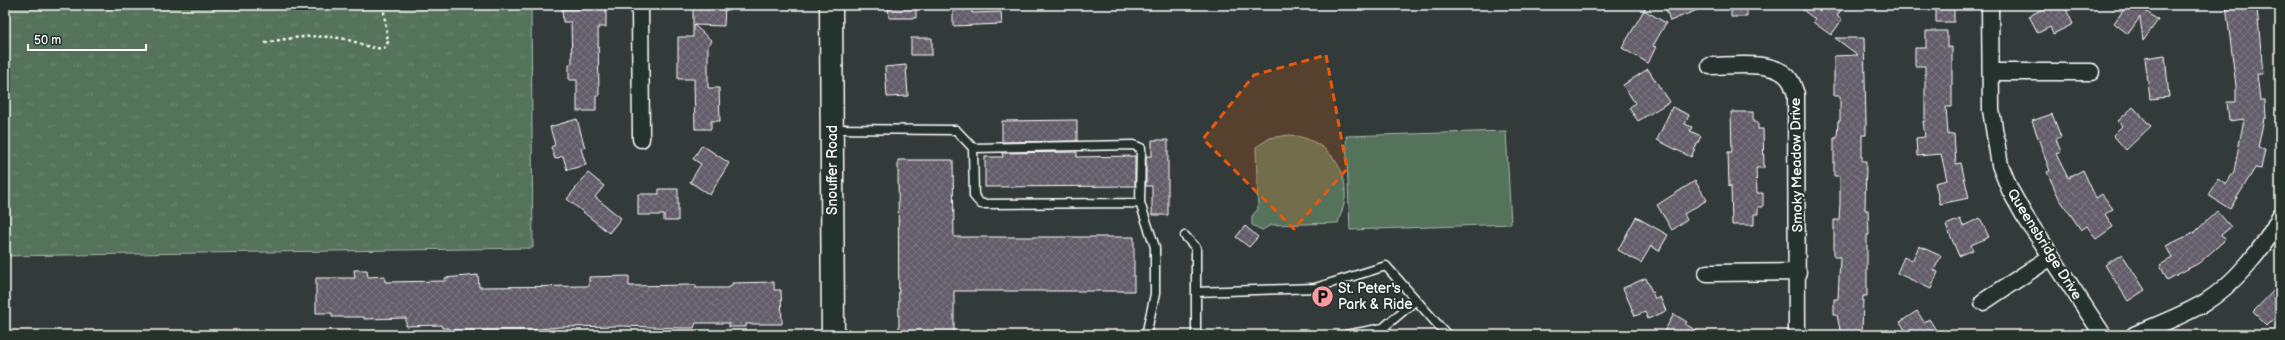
<svg xmlns="http://www.w3.org/2000/svg" width="2285" height="340" viewBox="0 0 2285 340" font-family="'Balsamiq Sans',sans-serif">
  <defs>
    <pattern id="grass-tufts" width="24" height="20" patternUnits="userSpaceOnUse"><rect width="24" height="20" fill="#55725a"/><path d="M3 7l-1-3M5 7V3M7 7l1-3M15 17l-1-3M17 17v-4M19 17l1-3" fill="none" stroke="#6e8773"/></pattern>
    <pattern id="building-cross-hatch" width="8" height="8" patternUnits="userSpaceOnUse"><rect width="8" height="8" fill="#625d68"/><path d="M0 0l8 8M0 8l8-8" fill="none" stroke="#7a757f"/></pattern>
  </defs>
  <rect width="100%" height="100%" fill="#323b39"/>
  <filter id="ink" filterUnits="userSpaceOnUse"><feTurbulence type="fractalNoise" baseFrequency=".025" numOctaves="2"/><feDisplacementMap in="SourceGraphic" scale="8" xChannelSelector="R" yChannelSelector="G"/><feConvolveMatrix kernelMatrix="1 2 1 2 8 2 1 2 1" color-interpolation-filters="sRGB"/></filter>
  <g filter="url(#ink)">
    <!-- grass -->
    <path fill="url(#grass-tufts)" stroke="#aab8ac" d="M5,5H531L533,248L5,256Z"/>
    <!-- green -->
    <path fill="#55725a" stroke="#aab8ac" d="M1506,131L1511,224L1350,230L1346,136Z
      M1289,135C1323,138 1348,164 1345,199C1344,207 1340,215 1338,223L1271,225L1262,230L1252,225V216L1258,209L1256,147L1270,138Z"/>
    <!-- building -->
    <path fill="url(#building-cross-hatch)" stroke="#fff" d="M693,5H725L724,26L694,25L712,41L708,46V88H719L720,121H711V129H695L694,79H678V37H693Z
      M888,5H916V18H889Z
      M953,5H972V13L1001,12L1002,24L953,26Z
      M1665,5H1706L1707,6L1670,21Z
      M1731,5H1747V17H1731Z
      M1796,5H1834L1841,10L1837,16L1842,20L1831,35L1813,22L1815,19Z
      M1936,5H1954V22H1936Z
      M2051,5H2064L2073,24L2053,34L2050,27L2038,33L2029,16Z
      M2127,5H2148L2144,10L2158,20L2143,41L2140,17L2128,34L2114,23Z
      M2226,5H2255L2257,8L2263,74H2257L2260,100H2265L2266,118H2264L2258,148L2265,149L2261,169L2255,168L2230,209L2208,195L2218,179L2226,185L2234,171L2244,119L2229,121L2227,102H2236V86Z
      M606,8V27H598L599,96H596V111H577V80H569V64H572L571,22H563L562,9Z
      M1644,10L1666,23L1653,46L1656,47L1648,63L1622,48Z
      M1926,31H1947V47H1952V107H1946L1948,135L1954,134L1956,164L1961,163L1969,198L1940,204L1935,183L1947,180L1941,154L1917,156L1916,138L1925,137L1923,121H1925V66H1915V48H1926Z
      M911,38H932V55H911Z
      M1835,38H1864L1866,121V135H1862V161H1866L1865,210H1868L1869,235H1867V296H1863L1862,335H1841L1837,315H1834V299H1838L1840,257H1834V220H1839L1840,203V176H1834V138H1837L1838,121H1840V96H1834V56L1858,55Z
      M2165,55L2169,97L2150,99L2145,58Z
      M906,65L908,96L887,97L885,67Z
      M1648,69L1669,102L1638,121L1629,108L1635,103L1623,85Z
      M1672,107L1689,115L1685,124L1692,127L1690,131L1701,136L1691,157L1657,140Z
      M2133,107L2151,126L2126,150L2113,135L2122,126L2118,121Z
      M1731,112H1753V122H1758V129H1763L1764,168H1756L1757,193H1763V207H1758V214H1754V225H1732L1731,185L1729,187L1728,152H1732Z
      M2052,114L2061,137L2056,139L2061,152L2056,154L2068,178L2083,170L2096,198L2102,194L2113,209L2105,214L2113,227L2096,239L2087,226L2081,230L2059,198L2047,172L2050,171L2032,121Z
      M577,119L585,148L581,149L586,165L567,170L563,156L555,159L551,147L555,145L550,127Z
      M1077,120V141L1002,142V121Z
      M1152,140H1168V215H1152V186H1146V156H1152Z
      M702,145L729,163L710,195L690,182L701,164L693,159Z
      M1077,152V157L1135,156V186L985,187V157H1003L1002,153Z
      M898,160H953L954,237H1134V291H954V335H899Z
      M588,173L604,186L595,197L621,218L609,233L567,199Z
      M1695,181L1707,200L1684,214L1687,220L1672,230L1657,205Z
      M659,189H678V221H664V215H638V194H659Z
      M2217,211L2231,227L2221,235L2225,240L2199,263L2167,280L2160,265L2172,258L2166,246L2195,232Z
      M1636,217L1668,235L1659,251L1651,246L1641,263L1618,250Z
      M1980,218L1989,237L1971,245L1973,250L1959,256L1946,225L1960,219L1963,226Z
      M1245,226L1258,237L1249,247L1236,237Z
      M1919,246L1941,256L1934,270L1938,272L1931,289L1897,273L1904,257L1912,261Z
      M2122,254L2145,290L2128,301L2105,265Z
      M354,270H367L368,277L385,276V282L445,281V278L478,275L479,287L589,286V277L629,276V286L691,285H696V288H727L732,286V283L774,282V290H781L782,324H746V327H729V323H696L694,328H681L622,326L560,327L530,330H449V328H442L441,325L406,326V318L364,319V317H332V313H316V278H355Z
      M1646,278L1655,299L1660,297L1666,311L1648,319L1645,312L1635,316L1623,288Z
      M2280,284V313L2267,326L2253,312Z
      M1917,311L1924,322L1929,319L1939,335H1904L1907,333L1900,322Z
      M1674,314L1687,322L1685,324L1704,335H1662Z"/>
    <g fill="none" stroke-linecap="round" stroke-linejoin="round">
      <defs>
        <path id="lane" d="M832,129L956,130L973,148L1133,145L1141,148L1140,203L1155,247V294L1146,335
          M973,148L974,196L981,204L1140,203
          M1185,236L1196,248V335
          M1196,292L1315,288L1386,266L1447,335
          M1383,328L1415,301
          M1346,335L1383,328L1388,335"/>
        <path id="street" d="M640,5L641,139
          M1990,5L1991,110L2000,165L2010,190L2024,215L2103,335
          M1710,66C1731,66 1777,59 1790,80C1793,84 1794,90 1796,94L1797,335
          M1991,72H2091
          M1707,273L1798,272
          M1983,302L2051,257
          M2134,335C2157,325 2182,316 2204,303C2233,285 2266,247 2280,216"/>
        <path id="secondary" d="M831,5L833,335"/>
      </defs>
      <!-- lane casing -->
      <use href="#lane" stroke="#fff" stroke-width="11"/>
      <!-- street casing -->
      <use href="#street" stroke="#fff" stroke-width="19"/>
      <!-- secondary casing -->
      <use href="#secondary" stroke="#fff" stroke-width="25"/>
      <!-- path -->
      <path stroke="#fff" stroke-width="2.5" stroke-dasharray="3 3" stroke-linecap="butt" d="M265,43C293,37 317,34 345,39C358,42 371,50 384,48L388,42L383,5"/>
      <!-- lane -->
      <use href="#lane" stroke="#26332d" stroke-width="8"/>
      <!-- street -->
      <use href="#street" stroke="#26332d" stroke-width="16"/>
      <!-- secondary -->
      <use href="#secondary" stroke="#26332d" stroke-width="22"/>
    </g>
  </g>
  <!-- marked area -->
  <path fill="#e8590c" fill-opacity="0.2" stroke="#e8590c" stroke-width="3" stroke-dasharray="8 5" stroke-linejoin="round" d="M1326,55L1347,169L1294,229L1203,139L1254,75Z"/>
  <!-- icons -->
  <defs>
    <symbol id="parking-disc" viewBox="-11 -11 22 22"><circle r="9.5" fill="#ff9aa2" stroke="#26332d"/><path d="M-3.5-5.5H1a3.5 3.5 0 0 1 0 7H-1V5.5H-3.5ZM-1-3.4V-.6H.8a1.4 1.4 0 0 0 0-2.8Z" fill="#111"/></symbol>
  </defs>
  <g fill-rule="evenodd">
    <use href="#parking-disc" x="1310" y="284" width="25" height="25"/>
  </g>
  <g text-anchor="middle" stroke-width="4" stroke-linejoin="round" paint-order="stroke">
    <!-- street labels -->
    <g font-size="14" fill="#fff" stroke="#26332d">
      <text transform="translate(1796 165) rotate(-91)" y="5">Smoky Meadow Drive</text>
      <text transform="translate(832 170) rotate(-90)" y="5">Snouffer Road</text>
      <text transform="translate(2045 244) rotate(58)" y="5">Queensbridge Drive</text>
    </g>
    <!-- poi labels -->
    <g font-size="14" fill="#fff" stroke="#26332d" text-anchor="start">
      <text x="1338" y="293">St. Peter's<tspan x="1338" dy="16">Park &amp; Ride</tspan></text>
    </g>
  </g>
  <!-- margin -->
  <rect width="2285" height="340" fill="none" stroke="#26332d" stroke-width="20"/>
  <rect x="10" y="10" width="2265" height="320" fill="none" stroke="#fff" stroke-width="1.5" filter="url(#ink)"/>
  <!-- scale -->
  <path d="M28 44v6h118v-6" fill="none" stroke="#ffffff" stroke-width="2"/>
  <text x="34" y="44" font-size="12" fill="#ffffff" stroke="#26332d" stroke-width="3" paint-order="stroke">50 m</text>
</svg>
